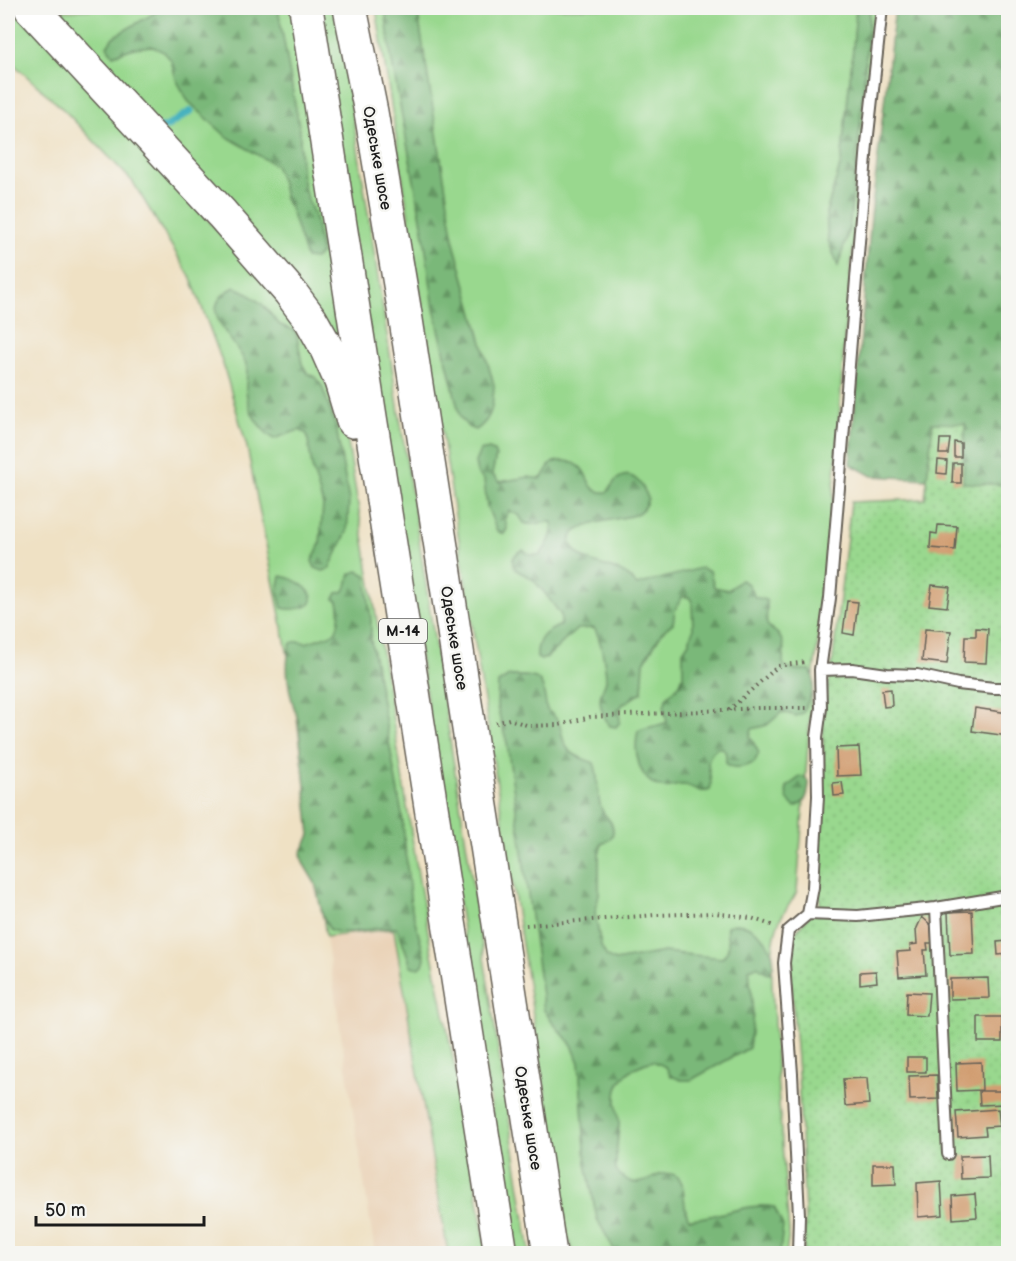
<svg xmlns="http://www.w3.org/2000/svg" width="1016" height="1261" viewBox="0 0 1016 1261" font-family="'Balsamiq Sans',sans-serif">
  <defs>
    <pattern id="forest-firs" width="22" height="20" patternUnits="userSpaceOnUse" patternTransform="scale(1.5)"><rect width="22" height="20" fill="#7ab879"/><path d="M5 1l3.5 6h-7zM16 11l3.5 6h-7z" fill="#639562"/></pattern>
    <pattern id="garden-dots" width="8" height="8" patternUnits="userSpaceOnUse" patternTransform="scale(1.5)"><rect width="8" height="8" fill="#99d88e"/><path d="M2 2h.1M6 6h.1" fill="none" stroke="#83b97a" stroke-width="1.8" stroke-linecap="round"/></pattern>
  </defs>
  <rect width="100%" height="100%" fill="#f6f6f2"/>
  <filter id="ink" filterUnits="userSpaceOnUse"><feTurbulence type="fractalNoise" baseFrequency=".0167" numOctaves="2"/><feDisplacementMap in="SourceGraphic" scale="12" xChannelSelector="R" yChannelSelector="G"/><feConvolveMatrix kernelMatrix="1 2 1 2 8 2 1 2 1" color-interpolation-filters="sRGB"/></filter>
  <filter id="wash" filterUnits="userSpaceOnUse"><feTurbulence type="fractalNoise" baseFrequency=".008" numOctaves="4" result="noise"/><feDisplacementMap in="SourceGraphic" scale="24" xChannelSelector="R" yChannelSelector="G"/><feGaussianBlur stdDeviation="1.35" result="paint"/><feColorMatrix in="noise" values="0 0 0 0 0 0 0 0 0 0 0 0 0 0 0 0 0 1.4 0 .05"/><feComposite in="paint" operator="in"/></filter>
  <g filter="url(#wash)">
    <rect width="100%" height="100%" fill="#efe1c4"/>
    <!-- built -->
    <path fill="#ead3b8" d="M390,928L394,930L396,935L448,1253H375L326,937Z"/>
    <!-- grass -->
    <path fill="#99d88e" stroke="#5a7a55" stroke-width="1.5" d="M8,8H21L303,327L346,431L418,874L432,954L457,1078L487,1253H448L394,930L390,929L326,937L290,666L247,447L223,364L191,278L133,182L65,111L8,59Z
      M107,8H293L344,333L330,337L57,13L60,10L71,11Z
      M318,8H336L530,1253H514Z
      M376,8H876L844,342L837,453L824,597L813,679L797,891C789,908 779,915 775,935C769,963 773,994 774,1022C777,1092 784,1163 789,1233L786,1253H573L568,1239C506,828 438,418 376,8Z"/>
    <!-- forest -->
    <path fill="url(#forest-firs)" stroke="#4b6a4a" stroke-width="1.5" d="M163,8H278L300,132L301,172L305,192L315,218L321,253L315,259L306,258L291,210L285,199L282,183L275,165L226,136L188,101L176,79L171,60L164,52L151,46L134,48L113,55L107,46L113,37Z
      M385,8H417L455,247L494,385C493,404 493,419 476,430L468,427L460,417L434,308L423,229L391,57Z
      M856,8H870L860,128L849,229L838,266L828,240L826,213L841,163L853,48Z
      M895,8H1008V485L963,484L965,424H933L927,479L872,476L850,464L871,217Z
      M235,287L244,291L262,304L280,325L294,330L297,336L302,364L308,374L315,377L322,386L336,427L349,501L347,532L329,569L323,571L315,568L312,561L320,544L323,505L312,467L307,434L299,430L274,439C256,426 247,410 246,388C246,380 248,371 246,364C236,338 191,309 235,287Z
      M489,449L494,451L496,456L492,474L499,482L528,477L540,479C546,475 546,468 551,464C555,460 560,461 565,461C595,464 581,495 607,492C611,488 612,484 616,480C632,467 643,485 648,498C646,506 642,512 634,515C622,520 557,523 573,548C584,565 612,565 627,575C630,578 634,582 637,585L701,568L710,571L714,587L728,590L741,580L748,584L755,597L766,600C769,608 765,616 767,624C769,629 777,631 780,637C793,658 765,671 810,670C820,683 808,700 803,713L796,716L782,712L767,725L752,729L750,736L759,753L754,763C745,766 734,771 726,763V754L723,748H717C699,764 715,773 710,790C699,794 695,787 684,785C676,784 669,789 661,787C638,781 633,751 638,731C647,726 658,727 667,722L664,708L666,698L680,684L683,676V651L689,642L693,630L692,602L689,597H682L675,610L673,623L662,632L644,662L642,692L623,704L619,710L620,722L616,727L610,726C604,718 598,705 601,694C602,689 605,685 606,680C606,668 601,638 594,628L577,629L546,658L541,660L537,658C536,638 545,632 561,625V615C552,603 542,588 531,578C525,573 515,573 513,564C511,557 518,552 523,550L530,555H540C547,546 555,534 552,522C541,521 535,527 524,523L519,515L509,511L505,518L507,529L504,534L497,531L487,506L484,480L477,473L475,462L480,451Z
      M358,571L366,575L371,621V640L402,815L411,906L425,958L423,965L419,968L411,966L401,937L396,928C374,925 351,937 330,930L323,917L315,883L303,863L301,853L310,835L298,719C289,696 283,666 291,643L298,641L306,643L335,633C340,622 341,613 338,601L334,599L337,593L343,592L347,586L350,574Z
      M281,576C290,577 305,585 310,593C320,610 290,610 282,608L278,591Z
      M509,676C545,675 541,678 547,710C567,724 557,734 568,749C574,757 585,759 594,763C600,778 595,795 602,810C605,817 614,822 613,831C613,838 609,841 602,844L599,854V894L595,913L601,946L607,957L615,961L664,952L722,958C735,945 724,939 727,926C730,925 734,924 737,924C757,924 783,954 770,973L766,972L757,966L749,969L753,1014L749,1048L691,1080H681L671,1076L666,1067L653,1061C633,1066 614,1078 616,1102C617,1110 619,1117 619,1125C618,1141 615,1155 616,1171C643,1198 650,1170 671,1174C690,1177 680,1207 689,1219C717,1218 748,1202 774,1207L783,1226L780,1253H616L597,1219L586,1163L579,1063L572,1045L552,1022L544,1010L507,743L497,707L498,683Z
      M800,777H805L809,783C808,794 807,803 795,807C787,801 785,797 787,787Z"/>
    <!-- garden -->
    <path fill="url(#garden-dots)" stroke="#5a7a55" stroke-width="1.5" d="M933,423L965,424L963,483L1008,485V1253H804L805,1213L798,1073L789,955L794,934L820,903L817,869L823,770V714L833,658L851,502L925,499Z"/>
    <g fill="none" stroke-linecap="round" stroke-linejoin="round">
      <!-- stream -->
      <path stroke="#42b0be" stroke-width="7" d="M160,127H166L191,111"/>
    </g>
    <g id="blocks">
      <!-- building -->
      <path fill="#d19e72" d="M940,439H950L948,454H939Z
        M954,442L961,443V457H954Z
        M938,460L947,461L946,474L937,473Z
        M953,463H961V483H952Z
        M938,525L957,526L955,550L930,548L931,533L937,534Z
        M932,585L950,587L947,607L929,605Z
        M847,601L858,602L854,635L843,633Z
        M976,628L988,629L986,663L964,662L965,636H976Z
        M925,629L951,631L947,664L922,661Z
        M891,689L892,706L884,707L882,690Z
        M975,708L1008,713V736L972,731Z
        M859,747L861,775L837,776L836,748Z
        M842,782L844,795L834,796L833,783Z
        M972,911L974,954L950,955L948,912Z
        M922,917L931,925L932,943H927L928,950H924L926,975L899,977L897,952L911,951L910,945L917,944L916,930Z
        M1008,941V954L998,955L997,942Z
        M876,971L877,982L860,984V972Z
        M988,978L989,998L950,999V979Z
        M907,992L929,993L927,1016L906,1015Z
        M978,1017H1002V1042H978Z
        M907,1057H926V1072H907Z
        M981,1062L982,1090L957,1091L956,1063Z
        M937,1075L938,1099L910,1100L909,1076Z
        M867,1078L869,1104L845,1106L843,1079Z
        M979,1091H1004L1005,1104L980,1105Z
        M998,1109L1000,1126L985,1127L986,1135L958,1137L956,1112Z
        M988,1155L989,1178L961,1179L960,1156Z
        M873,1164H895L896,1184L873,1185Z
        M941,1181L943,1215L918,1217L917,1183Z
        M975,1194L977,1217L953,1219L952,1196Z"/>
    </g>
  </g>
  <g filter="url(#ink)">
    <use href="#blocks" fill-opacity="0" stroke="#666157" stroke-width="1.5"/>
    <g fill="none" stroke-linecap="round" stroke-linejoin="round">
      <defs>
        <path id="service" d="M820,670L852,669L887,674L917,675L958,684L994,688H1008
          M936,908L948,1154
          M808,914L858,916L936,908L1008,896
          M798,1254L799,1215L792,1074L784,963L788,931L808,914L813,887L818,796L817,737L821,708L820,670L830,598L867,144L882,8"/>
        <path id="trunk" d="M31,8L222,214L290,292L311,320L325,345L341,381L353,421
          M306,8L501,1254
          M350,8L371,112L406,320L550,1254"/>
      </defs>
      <!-- service casing -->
      <use href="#service" stroke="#666157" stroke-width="14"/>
      <!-- trunk casing -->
      <use href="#trunk" stroke="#666157" stroke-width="36"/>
      <!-- path -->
      <path stroke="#666157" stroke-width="4" stroke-dasharray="1.5 4.5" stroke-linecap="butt" d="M729,710L778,666L806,662
        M496,723L509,719L529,726L559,725L590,717L759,708H807
        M526,925L656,915L715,913L751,918L774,926"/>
      <!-- service -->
      <use href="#service" stroke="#fff" stroke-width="10"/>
      <!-- trunk -->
      <use href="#trunk" stroke="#fff" stroke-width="33"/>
    </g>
  </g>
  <g text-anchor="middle" stroke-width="5" stroke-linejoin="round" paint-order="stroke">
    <!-- shield labels -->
    <rect fill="#f6f6f2" stroke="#5d5d5c" stroke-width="1.5" x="379" y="619" width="48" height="24" rx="4.5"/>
    <g font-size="15" font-weight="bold" fill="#1c1c1c">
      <text x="403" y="636">М-14</text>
    </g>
    <!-- street labels -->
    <g font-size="16" fill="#1c1c1c" stroke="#f6f6f2">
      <text transform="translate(378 158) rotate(80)" y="6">Одеське шосе</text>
      <text transform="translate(455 638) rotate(81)" y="6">Одеське шосе</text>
      <text transform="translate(529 1118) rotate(81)" y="6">Одеське шосе</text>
    </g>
  </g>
  <!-- margin -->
  <rect width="1016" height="1261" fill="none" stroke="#f6f6f2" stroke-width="30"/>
  <!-- scale -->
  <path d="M36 1216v9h168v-9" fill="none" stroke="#1c1c1c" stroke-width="3"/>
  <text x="45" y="1216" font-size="18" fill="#1c1c1c" stroke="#f6f6f2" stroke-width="4.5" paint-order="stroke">50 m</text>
</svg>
